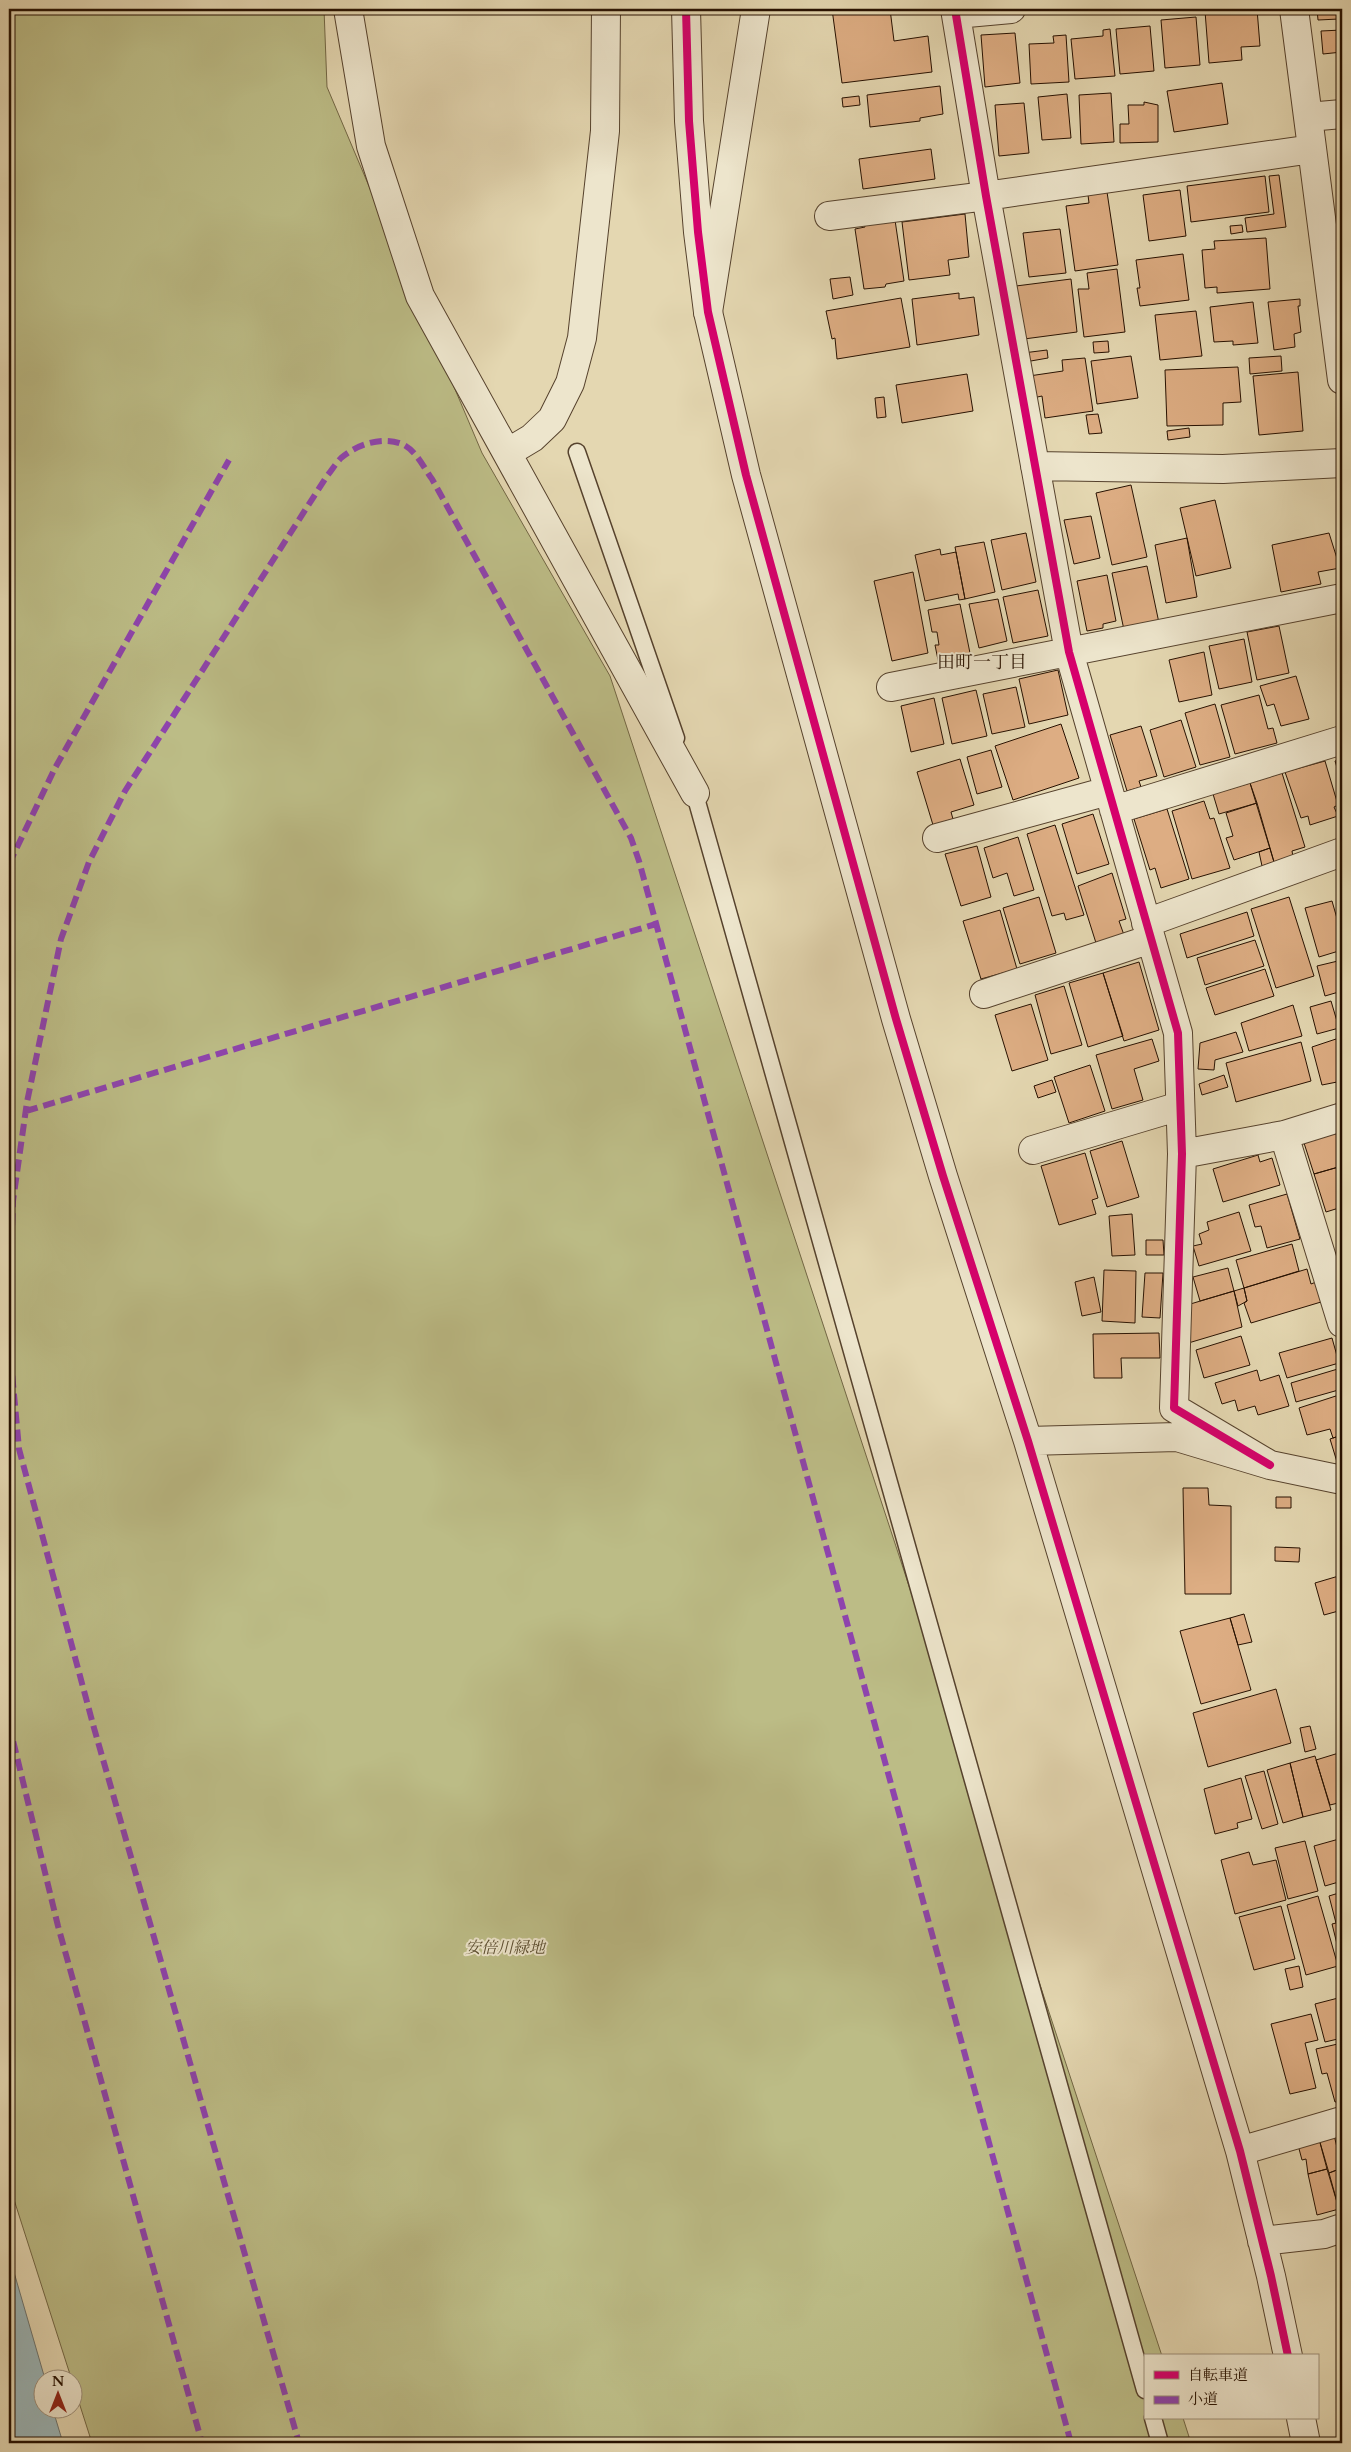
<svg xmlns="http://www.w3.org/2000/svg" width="1351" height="2452" viewBox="0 0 1351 2452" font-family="Cardo,'Noto Serif JP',serif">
  <rect width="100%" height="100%" fill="#e4d7b1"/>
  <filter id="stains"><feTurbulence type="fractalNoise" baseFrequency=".004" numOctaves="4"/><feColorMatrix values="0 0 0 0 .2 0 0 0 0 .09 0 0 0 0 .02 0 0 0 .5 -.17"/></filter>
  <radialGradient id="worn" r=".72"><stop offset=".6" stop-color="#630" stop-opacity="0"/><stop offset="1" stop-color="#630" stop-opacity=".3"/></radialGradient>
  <!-- green -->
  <path fill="#bcbc86" stroke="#726644" d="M9,9H324L327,87L482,453L610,676L1162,2356H1145V2418H1183L1191,2443H92L9,2184Z"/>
  <!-- water -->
  <path fill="#9bb6b8" stroke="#6d746f" d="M9,2255L45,2379L42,2380V2410H53L63,2443H9Z"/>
  <!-- building -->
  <path fill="#ddad83" stroke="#271101" d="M832,9H890L894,41L928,36L932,72L842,83Z
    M1257,9L1260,46L1241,47L1242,60L1209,63L1205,11Z
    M1317,9H1338L1339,19L1318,20Z
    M1338,9H1342V24H1340Z
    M1196,17L1200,65L1165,68L1161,20Z
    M1150,26L1154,71L1120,74L1116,29Z
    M1110,29L1115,76L1075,79L1071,39L1103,36V30Z
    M1342,30V52L1323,54L1321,31Z
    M1015,33L1020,83L985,87L981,35Z
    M1066,35L1069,82L1031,84L1029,44L1054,43L1053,36Z
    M1222,83L1228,124L1174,132L1167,91Z
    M940,86L943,114L920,118V121L870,127L867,95Z
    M1111,93L1114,142L1081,144L1079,95Z
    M1067,94L1071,138L1042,140L1038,97Z
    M859,96L860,105L843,107L842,98Z
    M1144,102L1158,105V142L1120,143V124H1129L1128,105H1144Z
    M1024,103L1029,153L999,156L995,105Z
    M931,149L935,179L863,189L859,159Z
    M1279,175L1286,227L1247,232L1245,218L1274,214L1269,176Z
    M1265,176L1269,212L1191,222L1187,186Z
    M1180,190L1186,236L1149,241L1143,195Z
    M1107,192L1118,265L1075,271L1066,206L1089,203L1088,195Z
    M965,214L969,257L948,260L950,275L909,280L902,222Z
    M895,220L904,281L886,284L885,287L864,289L855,229L865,227L864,222Z
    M1242,225L1243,232L1231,234L1230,226Z
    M1060,229L1066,273L1029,277L1023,233Z
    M1266,238L1270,289L1217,293V287L1205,288L1202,250L1215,249L1214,241Z
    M1183,254L1189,300L1140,306L1137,288H1140L1136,260Z
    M1117,269L1125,332L1084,337L1078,289H1089L1087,273Z
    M850,277L853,295L833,299L830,279Z
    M1071,279L1077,332L1024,339L1016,286Z
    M959,293V299L974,297L979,335L917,345L912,299Z
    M901,298L910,347L837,359L835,338L832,339L826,311Z
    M1300,299V306H1298L1301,332L1294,334L1295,347L1274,350L1268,302Z
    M1253,302L1258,343L1233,345V341L1214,342L1210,307Z
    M1196,311L1202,356L1160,360L1155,315Z
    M1108,341L1109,352L1094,353L1093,342Z
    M1047,350L1048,358L1025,362L1023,353Z
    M1131,356L1138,398L1097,404L1091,361Z
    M1281,356L1282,371L1250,374L1249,358Z
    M1085,358L1093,411L1045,418L1042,396L1033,398L1029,376L1063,371L1062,360Z
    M1238,367L1241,402L1223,403V425L1167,426L1165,370Z
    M1298,372L1303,431L1259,435L1253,376Z
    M967,374L973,411L902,423L896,385Z
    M884,397L886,417L877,418L875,398Z
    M1098,414L1102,433L1089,434L1086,415Z
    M1189,428L1190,437L1168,440L1167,431Z
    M1131,485L1147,557L1112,565L1096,493Z
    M1215,500L1231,568L1196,576L1180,508Z
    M1091,516L1100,558L1074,564L1064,520Z
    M1026,533L1036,582L1002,590L991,540Z
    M1329,533L1340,568L1318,572L1321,584L1281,592L1272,545Z
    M1187,538L1197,597L1166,603L1155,545Z
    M984,542L995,592L965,599L955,547Z
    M940,549L941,555L956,552L965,599L959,600L958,594L925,601L915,555Z
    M1147,566L1159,623L1124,630L1112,573Z
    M913,572L928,653L892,661L874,581Z
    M1107,575L1116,621L1103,624V628L1087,631L1077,581Z
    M1038,590L1048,636L1013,643L1003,597Z
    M998,599L1007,641L979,648L969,604Z
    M960,604L971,658L939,665L935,645H939L937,632H932L928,610Z
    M1279,626L1289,673L1257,680L1247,632Z
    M1244,639L1252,682L1219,689L1209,646Z
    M1204,652L1212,695L1179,702L1169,660Z
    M1058,670L1068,715L1029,724L1019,679Z
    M1296,676L1309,719L1281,726L1274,704L1267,706L1260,686Z
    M1016,687L1025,727L992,734L983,694Z
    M976,690L987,736L952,744L942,698Z
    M1259,695L1268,729L1273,728L1277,743L1235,754L1221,705Z
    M934,698L944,744L911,752L901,706Z
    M1215,704L1230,757L1200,765L1185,713Z
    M1181,720L1196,767L1164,777L1150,730Z
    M1061,724L1079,778L1013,800L995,746Z
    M1141,726L1157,776L1139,781L1141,787L1127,791L1110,735Z
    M991,750L1002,787L977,794L967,757Z
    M960,759L974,805L951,812L953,819L933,825L917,772Z
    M1342,759V784L1335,761Z
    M1325,761L1338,805L1334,807L1338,816L1310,825L1308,816L1301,818L1285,772Z
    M1282,773L1305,847L1292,851L1293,857L1274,862L1250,783Z
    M1250,783L1257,803L1219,814L1213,794Z
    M1204,801L1210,819L1214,818L1230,868L1192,879L1172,811Z
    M1257,803L1270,848L1234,860L1226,838L1233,836L1226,813Z
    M1167,809L1189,879L1161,888L1155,868L1150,870L1134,819Z
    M1093,814L1109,864L1077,874L1062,824Z
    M1055,825L1084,915L1066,920L1064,913L1052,916L1027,834Z
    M1018,837L1034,890L1014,896L1007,873L993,878L984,848Z
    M977,846L991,897L961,906L945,854Z
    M1270,848L1274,862L1262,866L1259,852Z
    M1342,867V885L1337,869Z
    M1112,873L1126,919L1119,921L1124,935L1096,943L1078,886Z
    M1039,897L1056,953L1020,964L1003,908Z
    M1289,897L1314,976L1276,988L1251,909Z
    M1332,901L1342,936V950L1319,957L1305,908Z
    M1000,910L1017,969L981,979L963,921Z
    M1247,912L1254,936L1187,958L1180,934Z
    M1255,940L1264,966L1205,985L1197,958Z
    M1342,960V991L1325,996L1317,966Z
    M1139,962L1159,1030L1124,1041L1103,973Z
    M1265,969L1274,996L1215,1015L1206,988Z
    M1103,973L1123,1036L1088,1047L1069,983Z
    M1064,986L1082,1045L1051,1054L1035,995Z
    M1342,997V1011L1338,998Z
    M1331,1001L1339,1028L1317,1034L1310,1007Z
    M1031,1004L1048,1060L1012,1071L995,1015Z
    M1293,1005L1302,1036L1249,1051L1241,1023Z
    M1236,1032L1243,1052L1215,1060L1214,1070L1198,1069L1200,1043Z
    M1342,1037V1081L1322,1085L1312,1047Z
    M1152,1039L1159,1061L1134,1069L1143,1100L1112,1109L1096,1055Z
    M1301,1042L1311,1081L1236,1102L1226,1063Z
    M1090,1065L1105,1111L1069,1123L1054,1077Z
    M1224,1075L1228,1087L1202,1095L1199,1084Z
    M1052,1080L1056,1092L1038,1098L1034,1086Z
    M1342,1131V1166L1314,1174L1304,1143Z
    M1122,1141L1139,1197L1107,1207L1090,1151Z
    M1085,1153L1098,1198L1092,1200L1096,1214L1059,1225L1041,1166Z
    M1258,1155L1260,1162L1272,1158L1280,1185L1223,1202L1213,1169Z
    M1342,1166V1207L1326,1212L1314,1174Z
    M1287,1194L1300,1239L1267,1248L1261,1226L1255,1227L1249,1205Z
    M1239,1212L1251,1251L1199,1266L1193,1246L1202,1244L1199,1234L1209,1230L1207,1222Z
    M1132,1214L1135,1255L1112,1256L1109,1216Z
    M1146,1240H1163L1164,1255H1146Z
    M1292,1244L1299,1271L1244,1288L1236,1260Z
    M1228,1268L1234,1291L1200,1301L1193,1277Z
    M1307,1269L1311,1284L1316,1282L1321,1302L1251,1323L1244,1303L1247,1301L1244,1288Z
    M1104,1270L1136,1271L1135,1323L1102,1321Z
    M1145,1273H1163L1160,1318L1142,1317Z
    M1094,1277L1101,1312L1082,1316L1075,1282Z
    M1244,1288L1247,1301L1238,1306L1234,1291Z
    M1234,1291L1242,1327L1185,1344L1187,1305Z
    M1159,1333L1160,1358H1121L1122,1378H1094L1093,1334Z
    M1241,1336L1250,1365L1204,1378L1196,1350Z
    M1332,1338L1339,1363L1287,1378L1279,1353Z
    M1341,1368L1342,1389L1296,1402L1291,1383Z
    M1257,1370L1260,1381L1279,1375L1289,1406L1258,1415L1255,1406L1238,1411L1235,1400L1222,1404L1215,1383Z
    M1342,1394V1435L1333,1438L1330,1429L1307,1435L1299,1408Z
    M1342,1435V1460L1337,1462L1330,1439Z
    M1183,1488H1208L1209,1505L1231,1506V1594H1185Z
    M1276,1497H1291V1508H1276Z
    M1275,1547L1300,1548L1299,1562L1275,1561Z
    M1342,1575V1610L1324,1615L1315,1583Z
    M1244,1614L1252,1642L1238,1645L1230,1618Z
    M1230,1618L1251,1690L1201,1704L1180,1631Z
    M1276,1689L1291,1743L1208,1767L1193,1713Z
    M1310,1726L1316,1749L1305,1752L1300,1728Z
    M1342,1752V1802L1330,1805L1316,1760Z
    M1315,1756L1331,1810L1303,1817L1290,1763Z
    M1290,1763L1303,1817L1283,1823L1267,1770Z
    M1264,1771L1278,1824L1262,1829L1245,1776Z
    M1241,1778L1252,1819L1237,1823L1238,1828L1215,1834L1204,1789Z
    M1339,1839L1342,1850V1881L1325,1886L1314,1846Z
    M1305,1841L1318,1891L1288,1899L1275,1848Z
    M1249,1852L1253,1865L1276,1860L1286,1900L1235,1914L1221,1860Z
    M1342,1892V1964L1332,1924L1336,1923L1329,1896Z
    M1318,1896L1338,1966L1306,1975L1287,1905Z
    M1281,1906L1295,1959L1254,1970L1239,1917Z
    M1299,1966L1303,1987L1290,1990L1285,1969Z
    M1342,1997V2038L1325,2042L1315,2004Z
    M1311,2014L1318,2040L1305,2043L1316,2088L1290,2094L1271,2024Z
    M1342,2043V2101L1335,2102L1327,2073L1322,2074L1316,2049Z
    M1334,2135L1342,2168L1329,2173L1319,2139Z
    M1319,2139L1327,2169L1308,2174L1306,2159L1302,2160L1298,2145Z
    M1342,2168V2208L1339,2209L1329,2173Z
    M1327,2169L1339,2209L1317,2215L1308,2174Z"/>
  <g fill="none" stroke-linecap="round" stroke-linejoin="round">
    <defs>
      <path id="service" d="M577,452L676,738
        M692,784L1145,2390
        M1153,2418L1160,2443"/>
      <path id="minor" d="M348,9L371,146L420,296L695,793
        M686,9L689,121L698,232L708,312L746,475L896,1019L943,1176L1028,1441L1240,2151L1271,2276L1288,2356
        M955,9L986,196L1069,652L1178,1033L1182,1154L1174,1408L1270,1465
        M1294,9L1342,380
        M956,14L1011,9
        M1308,117L1342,114
        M829,216L986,196L1312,149
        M507,453L532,438L552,419L570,383L582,338L605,131L606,9
        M1035,466L1223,469L1342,463
        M891,687L1342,598
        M1114,810L1342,740
        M937,838L1108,791
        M1146,923L1342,852
        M984,994L1151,939
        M1284,1135L1342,1323
        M1033,1150L1180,1106
        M1182,1154L1284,1135L1342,1117
        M1028,1441L1177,1437L1270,1465L1342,1480
        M1240,2151L1342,2121
        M1262,2241L1324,2234L1342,2228
        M1301,2418L1306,2443"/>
      <path id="tertiary" d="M708,312L756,9"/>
    </defs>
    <!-- service casing -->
    <use href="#service" stroke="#56422d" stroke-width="19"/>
    <!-- minor casing -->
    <use href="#minor" stroke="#56422d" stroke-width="30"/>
    <!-- tertiary casing -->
    <use href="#tertiary" stroke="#56422d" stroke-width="30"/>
    <!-- service -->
    <use href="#service" stroke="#ede5cc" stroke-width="16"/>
    <!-- minor -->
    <use href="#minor" stroke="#ede5cc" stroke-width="28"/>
    <!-- tertiary -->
    <use href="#tertiary" stroke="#ede5cc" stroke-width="28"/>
    <!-- quiet -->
    <path stroke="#8e44ad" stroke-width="6" stroke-dasharray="12 6" stroke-linecap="butt" d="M9,864L55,768L229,460
      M26,1111L656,924
      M9,1315L13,1201L27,1102L61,939L89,862L125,791L327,476C332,470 336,463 341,458C357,444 383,436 402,444C416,450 424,468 432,479L631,838L639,861L1071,2443
      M9,1340L19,1449L94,1728L299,2443
      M9,1724L58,1926L202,2443"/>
    <defs>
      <path id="cycleway" d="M686,9L689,121L698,232L708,312L746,475L896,1019L943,1176L1028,1441L1240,2151L1271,2276L1288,2356
        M955,9L986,196L1069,652L1178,1033L1182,1154L1174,1408L1270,1465"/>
    </defs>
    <!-- cycleway casing -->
    <use href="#cycleway" stroke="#ede5cc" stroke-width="11"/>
    <!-- cycleway -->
    <use href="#cycleway" stroke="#d6006c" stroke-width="8"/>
  </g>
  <g text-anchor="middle" stroke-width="4" stroke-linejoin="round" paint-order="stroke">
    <!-- park labels -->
    <g font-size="16" font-style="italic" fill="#5b4d30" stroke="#ede5cc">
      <text x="505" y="1953">安倍川緑地</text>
    </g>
    <!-- neighbourhood labels -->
    <g font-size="18" fill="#271101" stroke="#ede5cc">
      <text x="982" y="668">田町一丁目</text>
    </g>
  </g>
  <!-- margin -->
  <rect width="1351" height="2452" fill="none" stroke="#e4d7b1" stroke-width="30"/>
  <rect x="10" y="10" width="1331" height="2432" fill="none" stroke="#271101" stroke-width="2.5"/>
  <rect x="15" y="15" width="1321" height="2422" fill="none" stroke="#271101"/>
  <!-- legend -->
  <rect x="1144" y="2354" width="175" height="65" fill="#ede5cc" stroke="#9e907b"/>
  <rect x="1154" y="2371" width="25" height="8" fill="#d6006c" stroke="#9e907b"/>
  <text x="1188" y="2380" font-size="15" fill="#271101">自転車道</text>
  <rect x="1154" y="2396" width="25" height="8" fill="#8e44ad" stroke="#9e907b"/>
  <text x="1188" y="2404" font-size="15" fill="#271101">小道</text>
  <!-- north arrow -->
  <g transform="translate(58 2394)"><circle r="24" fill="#ede5cc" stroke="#9e907b"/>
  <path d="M0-4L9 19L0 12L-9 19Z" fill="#8f2418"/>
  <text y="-8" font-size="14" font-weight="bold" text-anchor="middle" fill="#271101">N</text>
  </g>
  <rect width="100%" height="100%" filter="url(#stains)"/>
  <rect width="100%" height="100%" fill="url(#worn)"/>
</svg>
